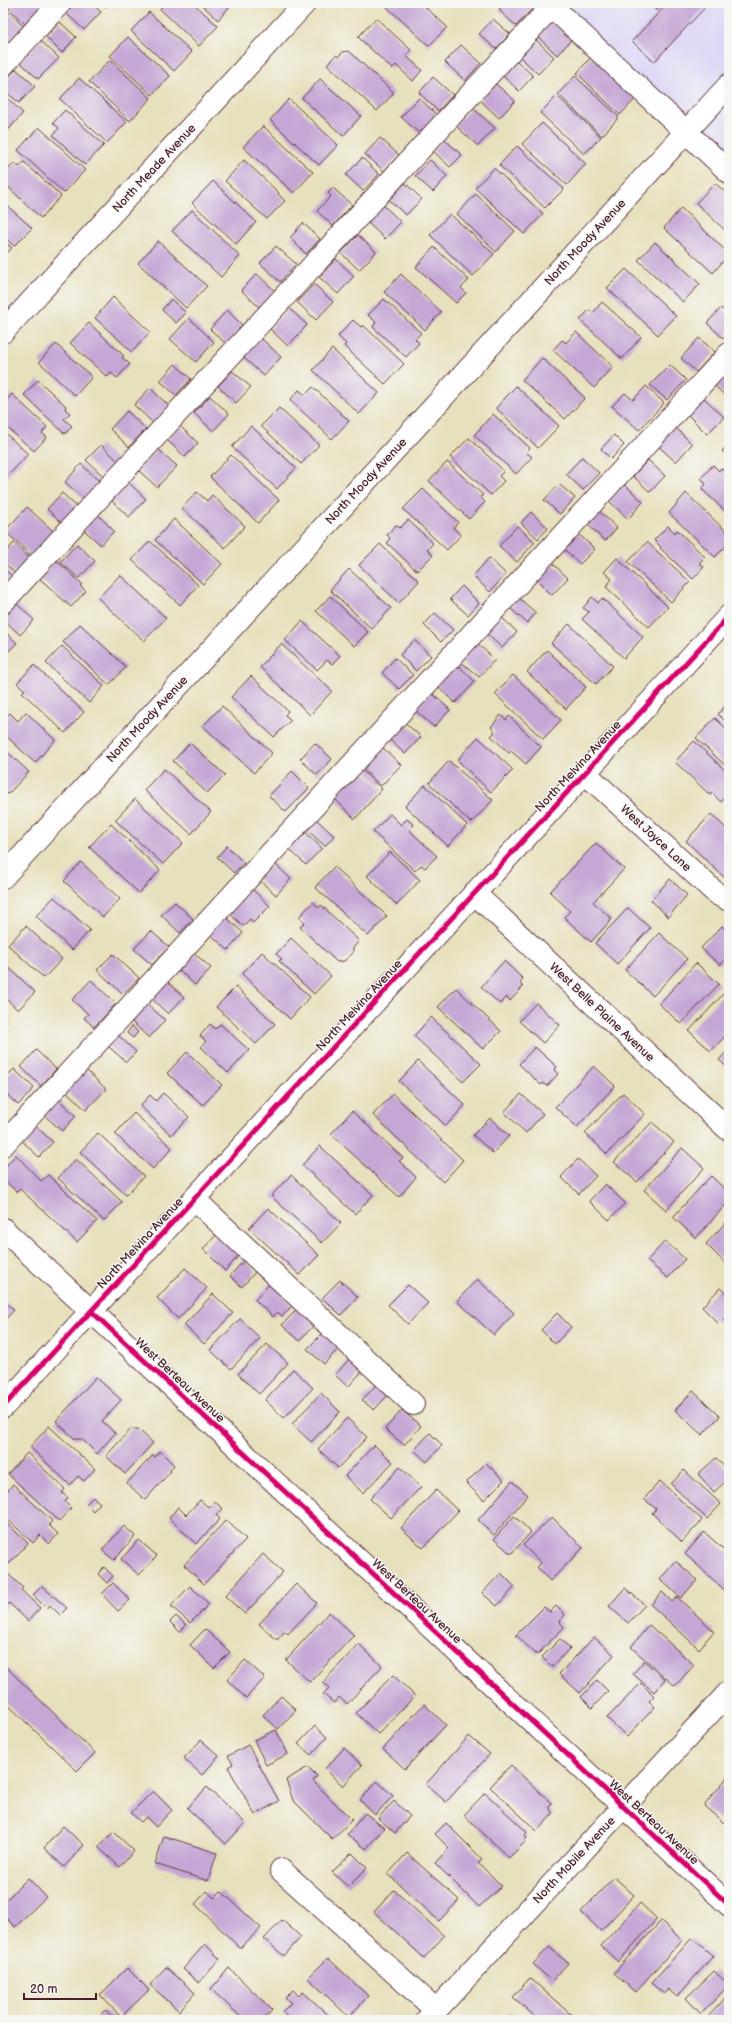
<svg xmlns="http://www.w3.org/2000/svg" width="732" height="2023" viewBox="0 0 732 2023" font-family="'Balsamiq Sans',sans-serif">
  <rect width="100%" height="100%" fill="#f6f6f2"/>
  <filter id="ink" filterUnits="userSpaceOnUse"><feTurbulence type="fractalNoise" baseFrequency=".025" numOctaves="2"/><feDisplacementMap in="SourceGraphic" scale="8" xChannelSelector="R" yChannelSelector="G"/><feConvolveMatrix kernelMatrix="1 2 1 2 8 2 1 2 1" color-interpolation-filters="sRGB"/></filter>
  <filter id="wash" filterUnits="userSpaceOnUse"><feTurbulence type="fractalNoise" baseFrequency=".012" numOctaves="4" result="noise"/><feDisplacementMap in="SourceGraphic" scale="16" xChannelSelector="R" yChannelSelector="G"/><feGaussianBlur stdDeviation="0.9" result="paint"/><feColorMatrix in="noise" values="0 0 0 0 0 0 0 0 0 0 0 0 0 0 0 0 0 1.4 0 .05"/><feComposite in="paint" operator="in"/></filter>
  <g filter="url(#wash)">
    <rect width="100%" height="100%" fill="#e7e0bc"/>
    <!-- built -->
    <path fill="#dcd6f6" d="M551,3H729V169Z"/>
    <g id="blocks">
      <!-- building -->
      <path fill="#c5a7d5" d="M12,3H39L42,6L25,24L8,8Z
        M75,3H91L101,12L84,30L66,13Z
        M102,3H110L106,7Z
        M165,3H193L218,26L199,46L160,9Z
        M200,3H233L218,20Z
        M387,3H421L447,27L429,46L385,5Z
        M505,3H524L531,10L516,26L499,10Z
        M648,3H664L657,11Z
        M668,3H709L654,62L632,41Z
        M3,7L23,26L9,42L3,37Z
        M149,12L192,52L174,71L131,31Z
        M376,18L411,50L406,56L422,70L413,81L396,65L392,69L358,37Z
        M493,19L510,34L496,49L479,34Z
        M553,20L573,38L557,55L538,37Z
        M60,22L76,37L62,53L46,37Z
        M128,37L170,76L152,95L110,56Z
        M535,39L554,57L538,74L519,56Z
        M40,40L59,58L38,79L20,62Z
        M461,45L481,63L465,81L445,62Z
        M349,51L394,93L377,111L327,64L336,55L338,57L343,52Z
        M593,55L637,97L620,115L577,73Z
        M110,60L151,98L130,121L89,82Z
        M516,60L533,76L519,91L502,75Z
        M16,69L35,86L19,103L3,89V83Z
        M575,76L619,117L602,136L558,94Z
        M433,77L453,95L438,111L419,93Z
        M79,78L127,122L107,143L60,99Z
        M320,79L361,116L343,136L302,98Z
        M496,84L515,101L499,118L480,100Z
        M3,94L23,113L4,135L3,134Z
        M557,96L601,137L584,154L540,113Z
        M419,98L437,115L420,134L401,117Z
        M289,99L338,145L319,165L270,120Z
        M472,107L495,128L478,146L455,125Z
        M65,110L104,145L85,165L53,135L59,128L53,123Z
        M542,123L586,164L567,185L522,144Z
        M263,126L313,172L294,193L243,147Z
        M39,127L85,170L64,193L18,150Z
        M380,138L399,155L384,171L365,154Z
        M444,139L462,155L450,167L433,151Z
        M517,146L564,189L545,208L499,165Z
        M362,158L379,174L363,191L346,175Z
        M244,160L279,193L278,194L285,201L267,219L225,181Z
        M430,160L447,176L433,192L415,176Z
        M24,162L61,196L41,218L3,182V175L14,163L19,167Z
        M494,168L543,214L524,234L475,188Z
        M213,181L256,222L236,244L192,203Z
        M405,183L422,199L406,215L389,200Z
        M715,183L725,192L728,189L729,190V234L696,203Z
        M333,188L352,205L333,226L317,211L331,196L328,193Z
        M476,194L515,231L496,252L457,214Z
        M3,202L32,228L14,246L3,236Z
        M383,205L401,222L385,239L367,222Z
        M681,208L729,254L713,273L664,228Z
        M192,210L240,256L221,277L172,231Z
        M450,214L494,254L473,276L430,235Z
        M303,223L320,239L306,254L290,238Z
        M358,235L376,252L359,270L341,253Z
        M3,240L12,248L3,257Z
        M158,241L207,286L186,308L138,263Z
        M655,242L700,284L683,302L638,260Z
        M276,246L296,264L280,282L260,263Z
        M434,247L469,280L461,288L466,293L456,303L416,267Z
        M336,259L354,276L338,294L319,277Z
        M626,269L676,316L658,335L607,288Z
        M257,274L275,291L259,307L241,290Z
        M401,274L441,312L425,330L384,292Z
        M314,284L333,302L316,320L297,302Z
        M113,297L150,332L132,352L95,318Z
        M171,299L186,313L176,323L162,310Z
        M384,299L421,333L415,339L419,343L406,357L373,327L376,322L368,315Z
        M602,302L641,337L622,359L580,320L589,310L593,313Z
        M289,308L307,325L288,346L270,329Z
        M721,308L729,315V332L723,338L707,323Z
        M227,310L243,326L226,344L210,329Z
        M189,318L214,342L196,362L170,339Z
        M353,320L361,327L363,325L404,364L385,384L344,346L346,344L338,336Z
        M89,323L124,356L122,358L130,364L117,378L111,373L107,377L70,343Z
        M576,332L613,367L594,388L553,350L562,340L566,343Z
        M261,338L281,357L264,376L243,357Z
        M699,338L715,352L696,372L681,358Z
        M56,344L92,377L75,396L39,362Z
        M332,349L379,393L359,414L313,370Z
        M542,358L585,398L565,419L522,380Z
        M175,364L191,379L176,395L160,381Z
        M670,365L686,380L667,400L650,385Z
        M729,370V399L715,386Z
        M232,371L251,387L236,403L218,386Z
        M38,380L66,406L65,409L70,413L64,419L72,426L65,434L24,395Z
        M516,386L559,426L538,448L496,408Z
        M646,386L664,403L639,430L612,406L625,393L633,400Z
        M313,387L349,421L332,439L290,400L299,390L305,395Z
        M150,388L169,406L153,423L134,405Z
        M12,394L47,427L42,433L47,437L34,451L3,424V404Z
        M210,396L229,414L213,431L194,413Z
        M704,398L724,417L707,434L688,415Z
        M279,408L319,445L301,464L261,426Z
        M127,411L146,429L129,447L110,429Z
        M493,414L530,448L526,452L532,457L516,474L474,435Z
        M180,426L198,443L185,457L167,440Z
        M251,426L296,468L277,489L232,447Z
        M674,426L692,444L676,462L657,445Z
        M3,431L28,454L7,477L3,473Z
        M614,435L624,445L611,459L601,449Z
        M469,438L504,471L499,476L504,481L491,495L450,457Z
        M729,443V458L722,451Z
        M101,445L118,461L103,476L86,460Z
        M158,449L177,466L157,487L138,470Z
        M231,455L279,500L258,523L210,477Z
        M582,457L599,473L583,490L566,474Z
        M648,460L665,476L650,492L633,476Z
        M447,462L483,495L480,497L485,502L469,519L429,481Z
        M81,464L100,482L84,499L65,482Z
        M713,465L719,471L721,468L729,475V515L702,489L706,484L701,478Z
        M128,482L146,499L129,517L111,500Z
        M559,484L575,498L560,514L544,500Z
        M625,485L643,502L628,519L609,501Z
        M423,489L458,522L453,528L461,535L447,550L403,509Z
        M197,492L207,501L212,495L245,526L225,548L182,508Z
        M62,493L77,507L62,523L47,509Z
        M686,493L729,534V543L715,557L669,513Z
        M27,507L53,531L31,555L5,531Z
        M598,510L617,528L605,541L586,523Z
        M531,512L548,528L538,539L521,523Z
        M98,515L114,531L101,545L84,530Z
        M174,519L222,564L203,584L155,540Z
        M408,520L433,543L427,550L433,555L417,571L387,543L390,538L387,535L396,525L400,528Z
        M517,526L535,542L517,562L499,546Z
        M668,526L675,533L677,530L705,557L699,563L704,567L693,579L660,548L661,547L654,540Z
        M577,533L595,549L580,564L563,548Z
        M150,541L198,585L180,605L132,560Z
        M647,542L690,582L671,602L628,562Z
        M14,543L30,558L16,574L3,562V555Z
        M77,544L95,561L79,578L60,562Z
        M380,544L419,581L399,603L359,565Z
        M489,558L506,574L490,592L473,576Z
        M617,558L668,607L649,627L606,587L612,579L604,572Z
        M56,560L82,584L80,586L86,591L71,607L39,578Z
        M551,562L568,578L552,595L536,579Z
        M3,568L12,576L3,586Z
        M349,569L391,608L372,629L330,590Z
        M120,575L166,618L144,641L98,598Z
        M462,586L479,603L468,615L450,599Z
        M330,596L368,632L354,646L316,611Z
        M592,597L598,603L602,598L643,637L624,658L582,619L589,612L583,608Z
        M519,598L536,613L527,623L510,608Z
        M17,604L34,620L20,635L3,619Z
        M435,613L453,630L441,642L424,625Z
        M500,616L517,632L502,648L485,632Z
        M302,621L340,656L332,664L327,660L317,670L285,640Z
        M80,624L126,667L109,685L63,642Z
        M569,624L613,666L596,684L551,643Z
        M3,630L17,643L3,657Z
        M414,640L431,656L416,671L400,655Z
        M476,642L495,660L479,677L459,660Z
        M281,644L332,691L310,715L260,667Z
        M62,646L104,686L89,703L46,663Z
        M547,650L586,687L566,709L527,672Z
        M395,658L413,675L399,689L382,673Z
        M456,663L475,682L455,703L436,685Z
        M34,665L84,712L65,733L22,692L25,690L17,683Z
        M513,675L561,720L543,739L495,694Z
        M251,676L288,711L285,715L291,720L274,737L231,697Z
        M431,692L450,710L434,727L415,710Z
        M729,702V725L718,714Z
        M222,706L272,753L254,773L203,726Z
        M26,712L55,740L35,763L3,733V720L10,713L18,721Z
        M501,715L506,720L509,716L541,747L526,764L511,751L509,753L491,736L495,732L491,727Z
        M715,718L729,731V769L696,738Z
        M403,721L421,737L405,754L387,737Z
        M478,737L513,770L491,792L457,760Z
        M694,741L729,774V793L721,802L712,793L710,795L675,762Z
        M190,743L225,775L207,793L173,761Z
        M315,743L332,759L317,775L300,759Z
        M380,745L401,765L381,786L360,766Z
        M3,748L29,772L8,794L3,790Z
        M449,761L493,800L471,823L429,783Z
        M359,768L382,789L355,819L333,797Z
        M164,769L211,812L191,834L144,790Z
        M292,771L309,788L286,812L269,796Z
        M425,785L467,825L448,846L405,806Z
        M135,799L183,843L163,864L115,820Z
        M390,814L401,825L407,819L414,825L409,830L437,856L425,868L421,865L415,871L373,832Z
        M711,814L729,831L728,881L686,841Z
        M315,818L334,836L325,846L305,828Z
        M111,824L160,870L139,893L89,847Z
        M303,830L322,848L306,865L287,847Z
        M596,843L624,869L593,902L612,919L591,942L564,917L570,911L550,892Z
        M227,846L244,863L234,873L217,857Z
        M390,852L420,880L397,905L367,876Z
        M81,862L120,899L103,917L64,881Z
        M274,863L291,879L276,895L258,879Z
        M334,867L387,916L368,936L315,887Z
        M670,879L687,895L668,917L651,900Z
        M251,888L270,906L253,923L250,919L243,926L228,912Z
        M54,897L90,930L72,950L36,916Z
        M175,902L193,919L180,933L161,915Z
        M313,902L319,908L321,905L359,941L353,948V953L344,961L337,962L300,927L305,922L299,917Z
        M628,908L650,928L617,964L595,943Z
        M225,916L243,933L228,950L209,933Z
        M26,926L62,959L44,978L8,945Z
        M722,926L729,933V955L720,965L701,948Z
        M151,931L169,947L152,965L134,949Z
        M659,933L687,959L653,996L625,970Z
        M291,938L331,976L314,994L279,961L282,959L276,954Z
        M193,952L211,968L195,985L177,968Z
        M262,952L310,997L290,1019L242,974Z
        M113,954L139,978L123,994L97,970Z
        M504,961L523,979L520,983L523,987L510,1001L507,997L500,1004L481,987Z
        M3,962L35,992L18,1010L3,996Z
        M696,963L719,984L681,1024L659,1004Z
        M91,980L116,1004L94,1027L84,1018L88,1014L72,1000Z
        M166,980L184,997L168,1014L150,997Z
        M236,987L275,1024L256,1044L216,1007Z
        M456,988L501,1031L483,1049L438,1007Z
        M727,990L729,992V1032L711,1051L689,1031Z
        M146,1003L165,1020L149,1038L130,1020Z
        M536,1003L560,1025L543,1043L519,1021Z
        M3,1017L7,1021L3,1025Z
        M431,1017L481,1064L463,1082L414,1036Z
        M210,1024L215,1029L220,1024L249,1050L228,1073L201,1047L206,1041L200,1036Z
        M132,1026L138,1032L133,1038L127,1033Z
        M118,1035L136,1052L126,1062L108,1046Z
        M535,1047L557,1067L554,1070L558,1074L547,1086L543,1083L541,1085L519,1064Z
        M729,1049V1069L719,1060Z
        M36,1050L56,1069L41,1086L21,1067Z
        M187,1052L222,1085L203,1105L167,1073Z
        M418,1061L465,1105L446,1126L399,1081Z
        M594,1066L615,1086L577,1127L555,1107Z
        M14,1069L34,1088L18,1105L3,1091V1080Z
        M86,1070L106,1089L86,1110L66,1091Z
        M163,1093L189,1117L171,1135L140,1106L150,1095L156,1101Z
        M623,1093L645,1114L607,1154L585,1133Z
        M393,1094L463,1160L443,1182L373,1115Z
        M521,1094L543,1114L526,1133L504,1112Z
        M58,1099L76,1116L62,1131L43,1114Z
        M352,1111L403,1158L399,1161L416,1177L399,1197L331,1134Z
        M134,1113L172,1148L153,1169L115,1134Z
        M490,1118L509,1136L493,1153L473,1135Z
        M652,1122L674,1142L637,1182L614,1162Z
        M33,1124L53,1142L39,1157L19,1138Z
        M98,1133L144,1176L126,1195L80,1152Z
        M320,1146L373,1195L355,1214L302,1165Z
        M682,1148L704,1168L666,1210L644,1190Z
        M16,1155L41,1181L48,1175L97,1221L77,1242L20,1189L17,1192L3,1179V1169Z
        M76,1159L122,1202L104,1221L58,1178Z
        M578,1159L596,1176L579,1194L561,1177Z
        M291,1175L341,1223L322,1243L271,1196Z
        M711,1176L729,1193V1201L696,1238L673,1217Z
        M605,1184L625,1203L609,1220L589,1201Z
        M268,1208L319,1255L300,1275L249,1228Z
        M729,1219V1267L706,1244Z
        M219,1232L241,1253L225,1271L203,1249Z
        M665,1241L685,1259L668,1278L647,1261Z
        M244,1260L256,1271L242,1287L230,1276Z
        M185,1268L207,1288L178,1319L157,1298Z
        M477,1279L514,1313L494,1335L457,1301Z
        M340,1280L358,1297L341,1315L322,1298Z
        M272,1281L292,1306L282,1316L277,1312L273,1317L255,1300Z
        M408,1285L428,1303L408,1324L388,1305Z
        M720,1288L729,1296V1314L719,1324L702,1307Z
        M213,1294L233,1313L204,1344L184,1325Z
        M3,1300L14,1310L3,1322Z
        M299,1307L316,1323L299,1341L282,1325Z
        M557,1313L571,1327L555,1344L541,1330Z
        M240,1319L260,1338L231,1369L210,1350Z
        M323,1333L339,1348L324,1364L307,1349Z
        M267,1344L288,1363L259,1394L238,1374Z
        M352,1356L365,1368L348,1387L335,1375Z
        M293,1369L313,1388L284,1418L265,1400Z
        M96,1377L121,1400L102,1421L115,1433L97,1454L82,1439H75L56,1421Z
        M380,1381L391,1392L374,1410L362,1400Z
        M693,1391L720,1416L702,1435L675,1410Z
        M321,1393L340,1412L311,1442L292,1424Z
        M402,1410L421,1426L404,1445L385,1429Z
        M347,1418L367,1437L338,1468L318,1449Z
        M49,1426L95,1469L84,1481L78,1476L70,1485L30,1447Z
        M131,1429H138L153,1443L125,1474L106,1456Z
        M430,1433L442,1445L427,1462L414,1450Z
        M374,1445L393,1462L363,1493L345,1476Z
        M160,1451L174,1465L170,1470L171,1471L145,1500L127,1483L153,1455L155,1457Z
        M27,1453L65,1489L62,1493L68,1498L65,1502L71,1508L59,1521L8,1474Z
        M716,1458L729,1472V1478L714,1492L698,1474Z
        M486,1463L504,1480L484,1500L466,1483Z
        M400,1467L421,1487L391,1518L370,1499Z
        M684,1470L721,1504L707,1519L671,1484Z
        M512,1481L528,1495L494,1535L478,1520Z
        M660,1481L702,1520L682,1542L652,1513L656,1509L644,1499Z
        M13,1484L52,1521L49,1525L58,1534L49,1544L40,1535L33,1543L3,1515V1496Z
        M436,1490L458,1511L423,1548L401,1528Z
        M93,1497L100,1503L93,1511L86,1504Z
        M200,1500L208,1507L214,1501L223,1509L216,1515L220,1519L196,1544L169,1518L178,1507L186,1515Z
        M514,1516L531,1532L511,1554L494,1539Z
        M552,1517L583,1548L550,1581L537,1567L541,1563L523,1545Z
        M3,1520L28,1543L9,1564L3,1558Z
        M226,1520L246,1539L204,1584L184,1565Z
        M124,1526L135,1536L114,1560L102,1550Z
        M704,1532L729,1554V1594L685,1554Z
        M139,1540L157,1556L139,1575L121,1559Z
        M263,1554L283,1572L245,1614L225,1596Z
        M676,1561L697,1580L681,1598L660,1579Z
        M104,1567L113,1576L107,1583L98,1574Z
        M5,1571L23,1588L21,1590L40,1608L28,1621L9,1603L5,1608L3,1607V1573Z
        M501,1573L515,1587L497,1606L482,1593Z
        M113,1583L130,1600L118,1611L102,1594Z
        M296,1584L317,1603L288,1634L285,1631L277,1640L259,1624Z
        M42,1586L67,1608L60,1615L50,1605L47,1609L33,1595Z
        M190,1586L209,1604L190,1623L171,1606Z
        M625,1588L645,1605L628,1623L609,1606Z
        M662,1592L672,1602L677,1597L714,1631L699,1649L651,1605Z
        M556,1606L565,1615L559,1621L564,1627L537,1655L516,1635L544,1607L550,1612Z
        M329,1612L354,1635L310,1682L286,1660Z
        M176,1616L186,1625L180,1632L170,1622Z
        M649,1625L694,1665L675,1686L631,1647Z
        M205,1629L230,1652L214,1668L190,1645Z
        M594,1637L614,1655L580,1693L559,1674Z
        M560,1639L570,1648L552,1667L542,1657Z
        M359,1644L382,1666L347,1704L339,1697L334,1703L323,1694L329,1688L323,1682Z
        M245,1660L265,1678L246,1698L227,1680Z
        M644,1661L665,1679L654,1692L633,1674Z
        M6,1667L95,1753L77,1771L3,1700V1670Z
        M393,1675L415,1696L378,1734L356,1713Z
        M597,1680L608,1691L592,1708L581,1697Z
        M641,1683L654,1696L649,1701L655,1707L627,1737L607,1718Z
        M281,1696L296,1710L278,1729L263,1715Z
        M424,1704L446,1725L405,1769L383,1749Z
        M315,1726L327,1737L311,1755L298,1744Z
        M276,1730L288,1754L266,1765L254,1740Z
        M469,1736L490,1754L446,1802L426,1784Z
        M201,1740L219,1756L202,1775L184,1758Z
        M248,1745L279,1801L255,1815L228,1767L233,1764L228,1756Z
        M344,1748L362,1765L343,1786L325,1769Z
        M511,1765L552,1804L549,1807L553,1814L537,1831L490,1787Z
        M308,1767L317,1776L313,1781L352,1820L332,1839L293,1800L286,1780Z
        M729,1775V1817L724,1823L704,1806Z
        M377,1781L393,1796L375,1815L360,1800Z
        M207,1787L245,1823L226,1844L187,1808Z
        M153,1791L172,1810L156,1827L146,1817L141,1822L131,1813Z
        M485,1793L527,1832L525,1836L527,1838L524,1841L525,1842L509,1858L464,1815Z
        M394,1801L410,1816L395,1833L378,1818Z
        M365,1813L384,1828L366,1849L347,1834Z
        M446,1823L482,1859L478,1863L502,1886L479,1907L435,1863L449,1848L435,1834Z
        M63,1826L84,1845L64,1867L44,1848Z
        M114,1832L134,1851L120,1867L98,1847Z
        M164,1836L217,1853L208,1881L155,1864Z
        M352,1853L367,1868L348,1887L332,1872Z
        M407,1853L459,1900L439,1921L388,1874Z
        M614,1877L634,1895L601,1931L581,1912Z
        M28,1878L46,1897L15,1927L3,1915V1903Z
        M394,1890L444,1936L424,1958L374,1912Z
        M207,1891L214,1898L221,1891L261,1928L240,1948L195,1904Z
        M640,1903L657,1919L618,1962L601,1946Z
        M282,1920L301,1937L284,1956L264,1939Z
        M661,1921L682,1940L635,1992L614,1973Z
        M692,1938L713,1956L677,1997L668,1989L664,1994L651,1983Z
        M205,1944L220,1959L199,1983L183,1969Z
        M549,1947L568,1963L552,1981L533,1964Z
        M328,1958L368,1996L349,2017L308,1978Z
        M166,1967L195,1993L179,2011L150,1985Z
        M127,1968L149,1990L121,2017L100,1995Z
        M229,1968L272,2010L265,2018L267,2020H244L211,1989Z
        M714,1971L729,1985L701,2014L686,1998Z
        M530,1978L577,2020H539L513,1997Z
        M293,1990L299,1996L303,1992L334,2020H291L282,2012L291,2003L285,1998Z
        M729,1994V2020H709L707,2018Z
        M105,2010L116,2020H95Z
        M511,2015L517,2020H506Z"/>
    </g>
  </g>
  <g filter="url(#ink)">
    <use href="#blocks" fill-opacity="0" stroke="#623c41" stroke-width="1"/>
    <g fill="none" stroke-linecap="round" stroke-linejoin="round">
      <defs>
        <path id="minor" d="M548,3L729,172
          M3,65L60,3
          M3,332L305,3
          M3,602L551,7
          M585,773L717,894L729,900
          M3,877L729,85
          M474,893L729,1130
          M3,1145L729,354
          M194,1199L413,1404
          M3,1229L729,1905
          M3,1407L729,616
          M281,1870L436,2010
          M427,2020L729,1692"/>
      </defs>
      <!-- minor casing -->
      <use href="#minor" stroke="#623c41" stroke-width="24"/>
      <!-- minor -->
      <use href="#minor" stroke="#fff" stroke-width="22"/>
      <defs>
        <path id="cycleway" d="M91,1311L729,1905
          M3,1407L729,616"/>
      </defs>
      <!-- cycleway casing -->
      <use href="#cycleway" stroke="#f6f6f2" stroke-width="8"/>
      <!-- cycleway -->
      <use href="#cycleway" stroke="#d6006c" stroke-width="5"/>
    </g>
  </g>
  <g text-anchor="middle" stroke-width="3" stroke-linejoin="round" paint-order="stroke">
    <!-- street labels -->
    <g font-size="12" fill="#4a1f2b" stroke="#f6f6f2">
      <text transform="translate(154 168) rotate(-47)" y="4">North Meade Avenue</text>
      <text transform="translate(585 242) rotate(-47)" y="4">North Moody Avenue</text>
      <text transform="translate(366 481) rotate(-47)" y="4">North Moody Avenue</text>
      <text transform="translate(147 719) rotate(-47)" y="4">North Moody Avenue</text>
      <text transform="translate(578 766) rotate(-47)" y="4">North Melvina Avenue</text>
      <text transform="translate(656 838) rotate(43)" y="4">West Joyce Lane</text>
      <text transform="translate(359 1005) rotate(-47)" y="4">North Melvina Avenue</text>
      <text transform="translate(602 1012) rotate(43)" y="4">West Belle Plaine Avenue</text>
      <text transform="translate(140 1243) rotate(-47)" y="4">North Melvina Avenue</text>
      <text transform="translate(180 1380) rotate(43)" y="4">West Berteau Avenue</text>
      <text transform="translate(417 1601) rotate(43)" y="4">West Berteau Avenue</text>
      <text transform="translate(654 1822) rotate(43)" y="4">West Berteau Avenue</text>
      <text transform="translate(574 1860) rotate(-47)" y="4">North Mobile Avenue</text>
    </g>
  </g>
  <!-- margin -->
  <rect width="732" height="2023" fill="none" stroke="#f6f6f2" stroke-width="16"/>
  <!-- scale -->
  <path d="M24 1993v6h72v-6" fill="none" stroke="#4a1f2b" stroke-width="2"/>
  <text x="30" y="1993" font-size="12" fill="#4a1f2b" stroke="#f6f6f2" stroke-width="3" paint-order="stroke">20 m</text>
</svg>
